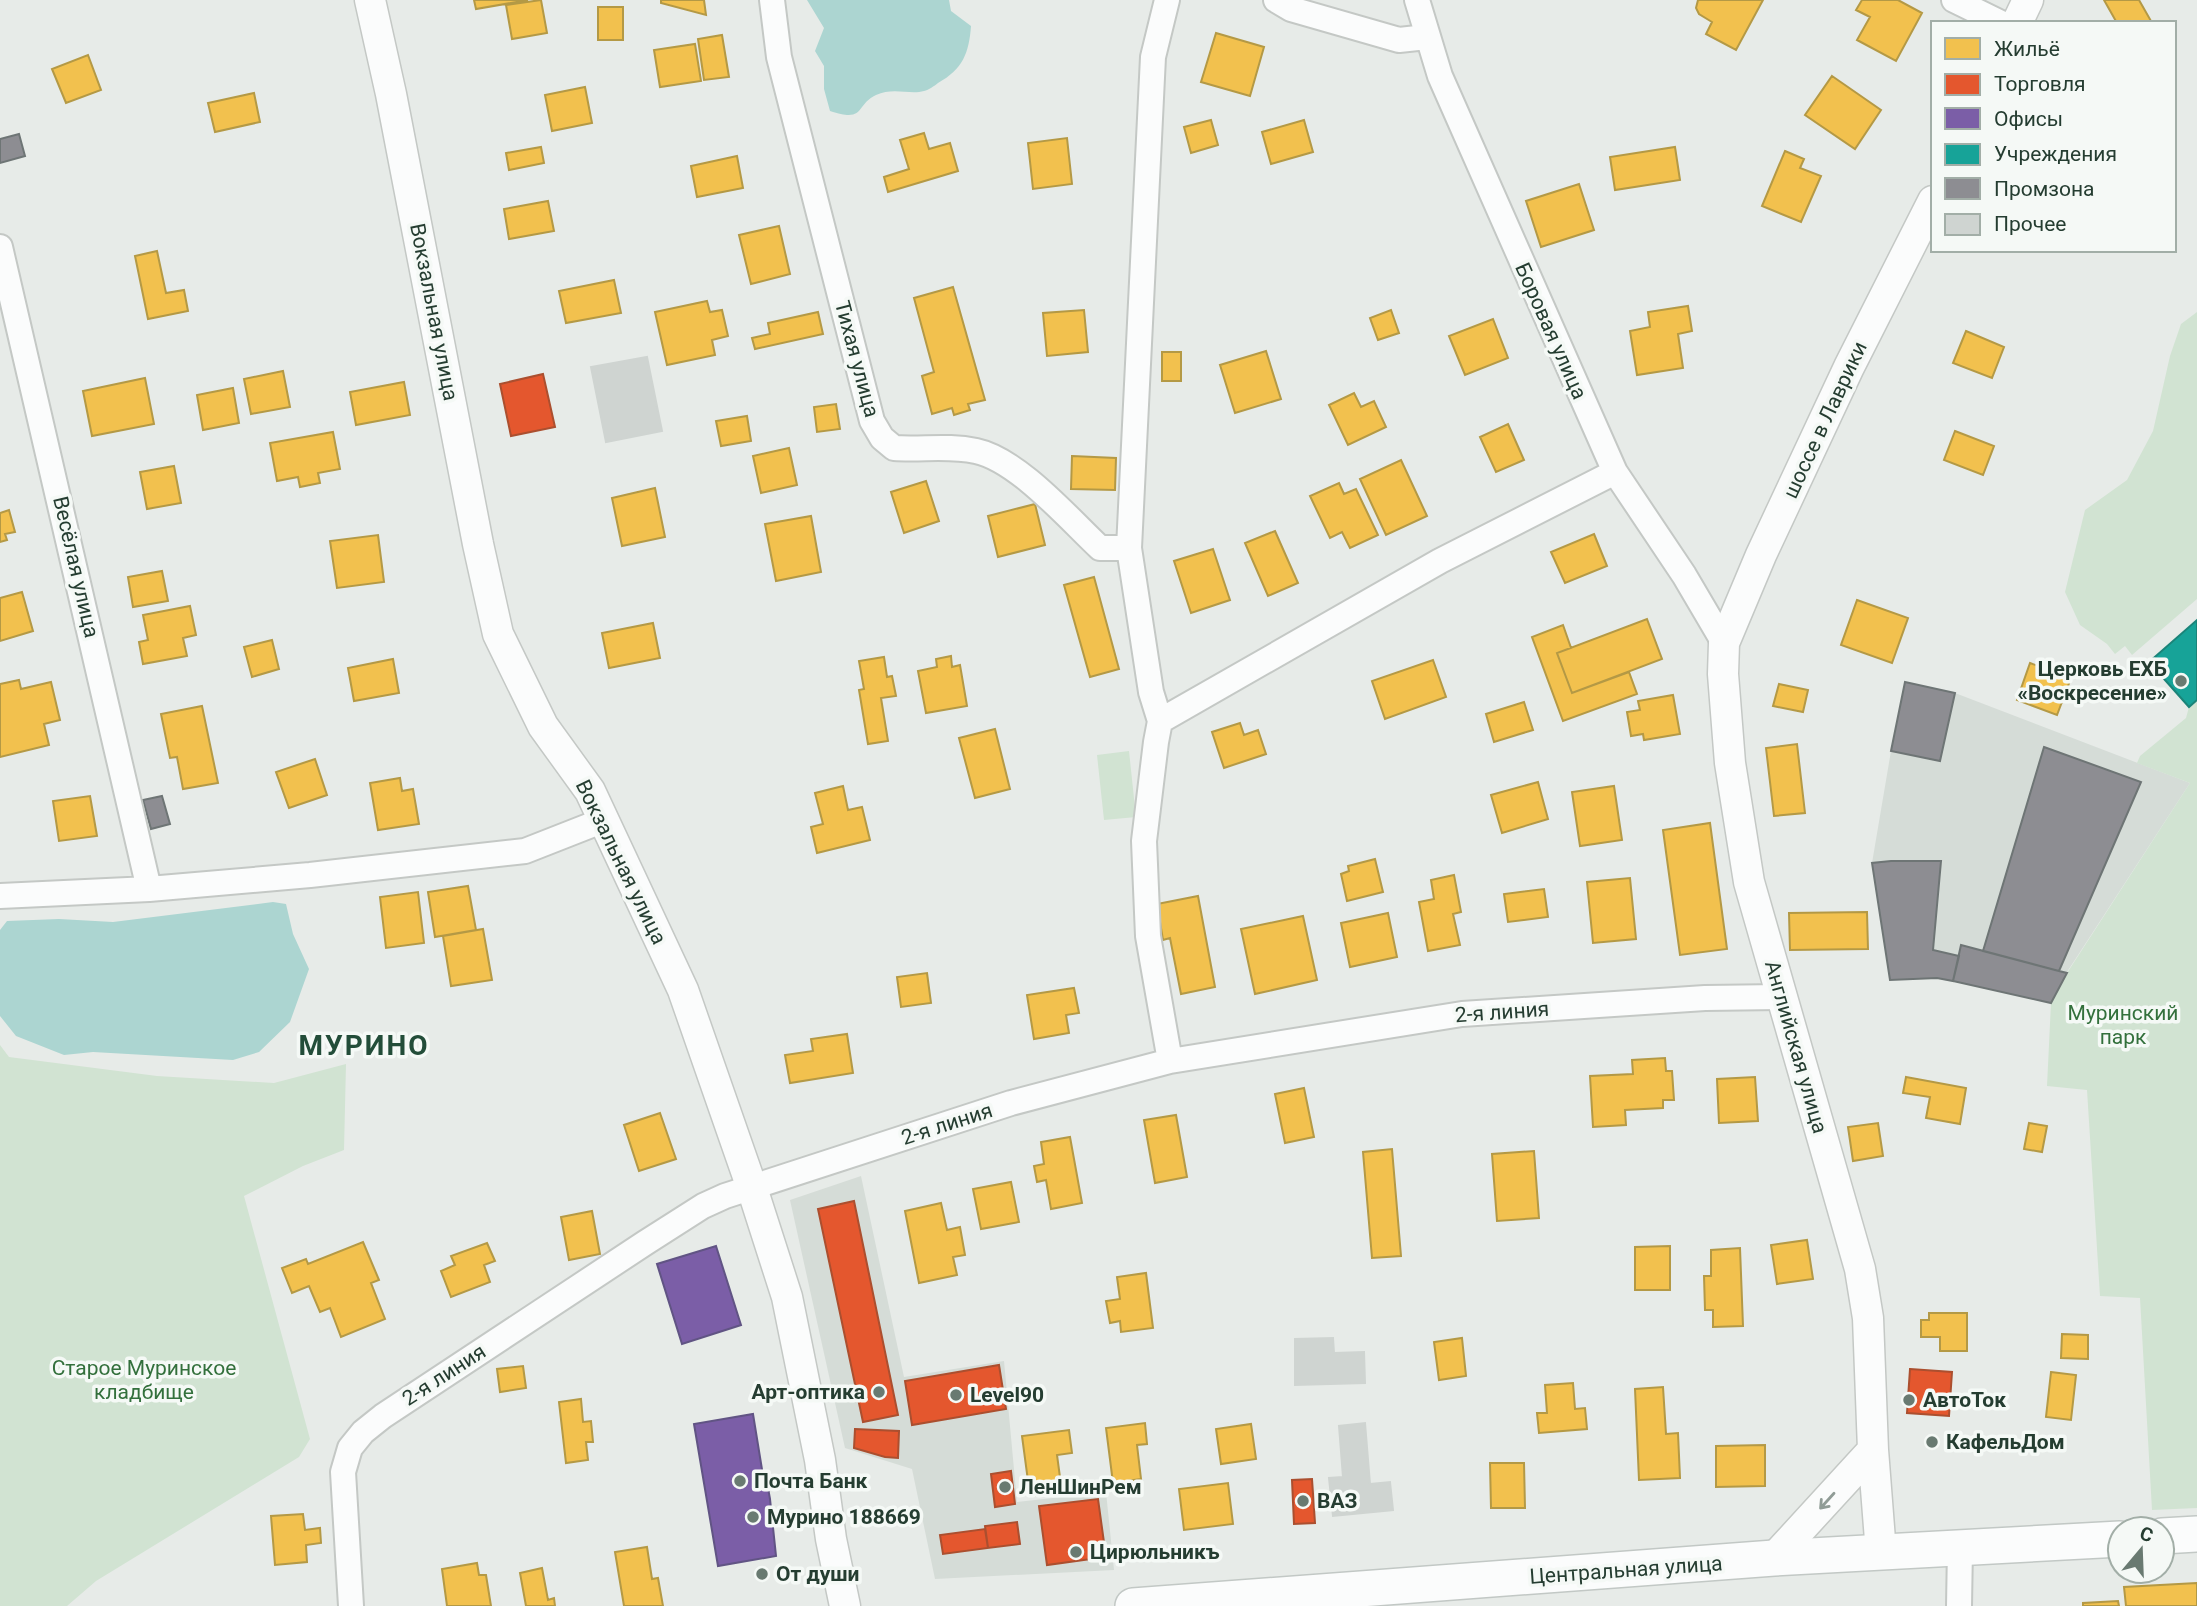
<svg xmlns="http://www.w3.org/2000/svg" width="2197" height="1606" viewBox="0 0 2197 1606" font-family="Roboto,sans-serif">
  <rect width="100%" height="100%" fill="#e7ebe8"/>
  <!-- built -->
  <path fill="#d5dcd7" d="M1955,693L2190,783L2067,972L2051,1003L1937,978L1890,980L1872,863L1891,751L1940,761Z
    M861,1176L904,1377L1004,1361L1017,1502L1106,1492L1114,1570L935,1579L912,1469L845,1448L790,1200Z"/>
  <!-- green -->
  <path fill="#d1e3d2" d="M2197,312V599L2132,655L2125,646L2115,654L2107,644L2080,625L2065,592L2085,510L2127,480L2153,431L2170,356L2181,324Z
    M2197,700V1508L2152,1510L2140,1298L2100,1296L2087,1090L2047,1086L2051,1003L2067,973L2190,783L2137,763L2140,756L2186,718L2189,707Z
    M1129,751L1136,817L1104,820L1097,755Z
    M0,1045L9,1057L157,1076L274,1083L346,1064L344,1150L303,1166L244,1196L310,1439L299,1457L96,1581L67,1606H0Z"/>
  <!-- water -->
  <path fill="#acd5d1" d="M807,0H949L951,11L971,26C969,53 963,69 938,83C934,86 929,90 924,91C910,95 893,87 876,95C855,105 866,123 830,111L824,89V66L815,51L824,28Z
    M273,902L286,904L293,934L309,969L290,1022L259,1052L233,1060L93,1052L64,1055L16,1036L0,1016V930L7,921L59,919L113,922Z"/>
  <!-- homes -->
  <path fill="#f2c14e" stroke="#b49945" stroke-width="2" d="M474,0H528L476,9Z
    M541,0L547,33L512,39L506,5Z
    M661,0H704L706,15L661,3Z
    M1698,0H1763L1736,50L1706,34L1712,22L1699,14L1696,8Z
    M1862,0H1898L1922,13L1896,61L1857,40L1870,17L1856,10Z
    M2104,0H2139L2151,21L2147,23H2117Z
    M598,7H623V40H598Z
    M1216,33L1264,47L1250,96L1201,82Z
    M722,35L729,77L704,80L698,39Z
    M695,44L701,81L660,87L654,50Z
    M88,55L101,90L66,103L52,69Z
    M1832,76L1881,110L1855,149L1805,115Z
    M585,87L592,123L552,131L545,95Z
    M254,93L260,122L215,132L208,103Z
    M1211,120L1218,145L1191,153L1184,127Z
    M1304,120L1313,152L1271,164L1262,132Z
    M924,133L929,149L950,143L958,171L888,192L884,177L909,169L900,140Z
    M1067,138L1072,184L1033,189L1028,143Z
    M541,147L544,163L509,170L506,153Z
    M1675,147L1680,180L1615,190L1610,157Z
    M1785,151L1804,159L1800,168L1821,176L1801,222L1762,206Z
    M737,156L743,188L697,197L691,166Z
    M1579,184L1594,230L1541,247L1526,201Z
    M548,201L554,231L509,239L504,209Z
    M779,226L790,274L751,284L739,235Z
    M157,251L166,293L184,290L188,311L148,319L135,256Z
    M614,280L621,313L566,323L559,291Z
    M953,287L985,400L968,404L970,410L954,415L952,408L932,414L922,376L934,372L914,298Z
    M707,301L710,312L722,310L728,336L712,340L715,355L667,365L655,312Z
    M1688,306L1692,331L1678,334L1683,368L1637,375L1630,331L1650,327L1648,312Z
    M1084,310L1088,352L1047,356L1043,313Z
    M1391,310L1399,333L1378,340L1370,318Z
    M818,312L823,334L755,349L752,338L770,334L768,323Z
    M1493,319L1508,358L1465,375L1449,336Z
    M1966,331L2004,347L1992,378L1953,363Z
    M1266,351L1281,399L1235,413L1220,365Z
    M1162,352H1181V381H1162Z
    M283,371L290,407L251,414L244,379Z
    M145,378L154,424L92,436L83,391Z
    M404,382L410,415L356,425L350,392Z
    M233,388L239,423L203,430L197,395Z
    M1354,393L1361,407L1374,401L1386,427L1348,445L1329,405Z
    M836,404L840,429L817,432L814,407Z
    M747,416L751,441L721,446L716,421Z
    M1508,424L1524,460L1496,472L1480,437Z
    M1955,431L1994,446L1983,475L1944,460Z
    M333,432L340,469L318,473L320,483L300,487L298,477L277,481L270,443Z
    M789,448L797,485L761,493L753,456Z
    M1072,456L1116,458L1115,490L1071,489Z
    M1401,460L1427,516L1386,535L1360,479Z
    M174,466L181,503L147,509L140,472Z
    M926,481L939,521L904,533L891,492Z
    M1339,483L1344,494L1356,489L1378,535L1350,548L1342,532L1330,538L1310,496Z
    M655,488L665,537L622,546L612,498Z
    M1035,504L1045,545L998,557L988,516Z
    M9,510L15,532L5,534L7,540L0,542V513Z
    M811,516L821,572L776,581L765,524Z
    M1275,531L1298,583L1268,596L1245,543Z
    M1594,534L1607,566L1565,583L1551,552Z
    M378,535L384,582L337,588L330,541Z
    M1213,549L1230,600L1191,613L1174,561Z
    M162,571L168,601L133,607L128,577Z
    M1094,577L1119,669L1090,677L1064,585Z
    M22,592L33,631L0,641V598Z
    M1857,600L1908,618L1892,663L1841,645Z
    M190,606L196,635L183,638L187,656L143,664L139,642L148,640L143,615Z
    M1647,619L1662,659L1572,693L1557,653Z
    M653,623L660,658L609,668L602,633Z
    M1563,625L1571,648L1557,653L1572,693L1629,672L1637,694L1563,721L1532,637Z
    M272,640L279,669L252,677L244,647Z
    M951,656L952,667L960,665L967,706L926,713L918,671L937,667L936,659Z
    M884,657L887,677L892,676L896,696L881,698L888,741L868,744L859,690L864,689L859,661Z
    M393,659L399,693L354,701L348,668Z
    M1433,660L1446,697L1385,719L1372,681Z
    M2030,663L2071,678L2057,715L2017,700Z
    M19,680L21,689L51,682L60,720L44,724L49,745L0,757V684Z
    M1779,684L1808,690L1803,712L1773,706Z
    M1673,695L1680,734L1644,740L1643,734L1631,736L1627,712L1640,710L1638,701Z
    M1524,702L1533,730L1494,742L1486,714Z
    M202,706L218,783L183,789L177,757L170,758L161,714Z
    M1240,723L1244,735L1258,730L1266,754L1224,768L1212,732Z
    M995,729L1010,789L975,798L959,738Z
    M1797,744L1805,813L1774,816L1766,748Z
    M315,759L327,795L289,808L276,772Z
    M400,778L402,791L413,789L419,824L378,830L370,783Z
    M1538,782L1548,819L1502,833L1491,795Z
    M843,786L848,810L862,807L870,840L817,853L811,827L823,824L815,793Z
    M1614,786L1622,840L1580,846L1572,792Z
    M90,796L97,836L59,841L53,801Z
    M1710,823L1727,949L1680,955L1663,830Z
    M1375,859L1383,892L1347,901L1341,874L1349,871L1348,866Z
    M1454,875L1461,912L1453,914L1460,945L1428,951L1419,902L1434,899L1431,880Z
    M1630,878L1636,939L1593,943L1587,882Z
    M468,886L476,930L435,937L428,892Z
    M1544,889L1548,917L1508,922L1504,894Z
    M418,892L424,943L386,948L380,897Z
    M1198,896L1215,987L1181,994L1170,938L1163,940L1157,904Z
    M1867,912L1868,949L1790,950L1789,913Z
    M1388,913L1397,957L1350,967L1341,923Z
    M1303,916L1317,980L1255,994L1241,929Z
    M483,929L492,980L451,986L443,936Z
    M927,973L931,1003L901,1007L897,977Z
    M1074,988L1079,1013L1066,1015L1069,1033L1034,1039L1027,995Z
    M847,1034L853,1073L790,1083L785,1055L813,1051L811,1039Z
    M1665,1058L1666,1071H1672L1674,1100H1663V1108L1625,1110L1626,1125L1593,1127L1590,1076L1633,1074L1632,1060Z
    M1755,1077L1758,1121L1719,1123L1717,1079Z
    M1906,1077L1966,1088L1960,1124L1926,1118L1930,1097L1903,1093Z
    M1304,1088L1314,1137L1285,1143L1275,1094Z
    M660,1113L676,1159L639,1171L624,1125Z
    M1176,1115L1187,1177L1155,1183L1144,1120Z
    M1878,1123L1883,1156L1853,1161L1848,1127Z
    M2029,1123L2047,1126L2042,1152L2024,1149Z
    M1070,1137L1082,1203L1051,1209L1046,1180L1037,1182L1034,1166L1044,1164L1041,1142Z
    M1392,1149L1401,1256L1372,1258L1363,1152Z
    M1534,1151L1539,1218L1497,1221L1492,1154Z
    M1011,1182L1019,1222L981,1229L973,1189Z
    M941,1203L947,1230L960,1227L965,1255L953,1257L957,1275L919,1283L905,1211Z
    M592,1211L600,1254L569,1260L561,1217Z
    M1807,1240L1813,1279L1777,1284L1771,1245Z
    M363,1242L379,1280L371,1283L385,1319L341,1337L330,1308L320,1312L309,1286L292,1293L282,1268L306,1259L308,1264Z
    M487,1243L495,1261L484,1265L490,1282L451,1297L441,1271L455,1265L451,1256Z
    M1670,1246V1290H1635V1247Z
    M1740,1248L1743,1326L1713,1327V1310H1705L1704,1276H1711V1250Z
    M1146,1273L1153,1328L1121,1332L1120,1321L1110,1323L1106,1301L1120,1299L1117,1277Z
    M1929,1313H1967V1351H1940V1337H1921V1320H1929Z
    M2062,1334L2088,1335V1359L2061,1358Z
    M1462,1338L1466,1376L1439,1380L1434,1342Z
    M523,1366L526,1388L500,1392L497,1369Z
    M2051,1372L2076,1375L2071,1420L2046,1417Z
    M1573,1383L1575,1409L1585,1408L1587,1429L1539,1433L1537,1413H1547L1545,1385Z
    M1663,1387L1666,1434L1678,1433L1680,1478L1639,1480L1635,1389Z
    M581,1399L583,1422L591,1421L593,1442H586L588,1460L566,1463L559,1402Z
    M1145,1423L1147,1444L1137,1445L1141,1479L1113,1483L1106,1428Z
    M1251,1424L1256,1459L1221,1464L1216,1429Z
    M1069,1430L1072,1453L1057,1455L1062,1492L1030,1496L1022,1436Z
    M1765,1445V1486L1716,1487V1446Z
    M1490,1463H1524L1525,1508H1491Z
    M1228,1483L1233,1524L1184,1530L1179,1489Z
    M303,1514L305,1530L320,1528L321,1543L306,1545L307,1562L275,1565L271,1516Z
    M647,1547L652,1579L658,1578L663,1606H624L615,1552Z
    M477,1563L479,1575H486L491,1606H447L442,1569Z
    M542,1568L548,1600L554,1598L555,1606H526L520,1573Z
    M2197,1583V1606H2126L2124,1587Z
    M2118,1601L2119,1606H2083V1603Z"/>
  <!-- shops -->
  <path fill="#e4572e" stroke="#ab4f2f" stroke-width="2" d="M543,374L555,427L511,436L500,384Z
    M854,1201L898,1415L863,1422L818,1209Z
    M999,1365L1006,1409L912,1425L905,1381Z
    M1910,1369L1952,1372L1949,1416L1907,1413Z
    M855,1429L899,1431L898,1458L885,1457L854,1448Z
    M1011,1471L1015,1504L995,1507L991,1474Z
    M1312,1479L1315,1523L1294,1524L1292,1480Z
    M1098,1499L1106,1557L1047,1565L1039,1506Z
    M1017,1522L1020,1544L988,1548L985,1526Z
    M985,1529L988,1548L943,1554L940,1535Z"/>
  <!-- offices -->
  <path fill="#7b5ea7" stroke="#615484" stroke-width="2" d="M716,1246L741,1325L682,1344L657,1264Z
    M753,1414L765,1488H768L770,1499L776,1556L718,1566L694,1424Z"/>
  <!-- public -->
  <path fill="#17a398" stroke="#1b8479" stroke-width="2" d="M2197,620V700L2189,707L2149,662Z"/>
  <!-- industry -->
  <path fill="#8d8d92" stroke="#6e7575" stroke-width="2" d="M19,134L25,156L0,163V139Z
    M1905,682L1955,693L1940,761L1891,751Z
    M2044,747L2141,782L2059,971L1983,951Z
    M162,796L170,824L151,829L143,800Z
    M1891,861H1941L1933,950L1959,956L1953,981L1937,978L1890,980L1872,863Z
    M1961,945L2059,971L2067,973L2051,1003L1953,981Z"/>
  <!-- building -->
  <path fill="#cfd4d1" stroke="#cfd4d1" stroke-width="2" d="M647,357L662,431L606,442L591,367Z
    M1333,1338L1334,1353L1364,1352L1365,1383L1295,1385V1339Z
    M1365,1423L1370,1484L1390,1482L1393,1510L1333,1516L1329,1478L1343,1477L1339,1426Z"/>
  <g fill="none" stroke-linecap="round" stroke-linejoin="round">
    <defs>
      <path id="minor" d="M772,0L779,57L872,421L882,438L894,448C922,450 948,445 976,451C1018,460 1068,518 1100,548H1129
        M1167,0L1153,57L1129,548L1151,692L1160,721L1156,742L1144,841L1148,936L1170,1061
        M1276,0L1291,9L1399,40L1427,37
        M1417,0L1440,76L1615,472L1684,575L1724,643
        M1954,0L2001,23
        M0,247L149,889
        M1160,721L1440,561L1615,472
        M0,896L149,889L310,875L525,851L604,820
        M351,1606L343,1472L350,1448L363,1432L383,1416L645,1243L703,1206L725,1196L1011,1103L1170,1061L1462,1014L1705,998L1781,997
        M1959,1606L1960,1548"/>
      <path id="tertiary" d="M370,0L391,94L478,544L498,634L543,726L590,791L683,990L752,1188L787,1297L820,1460L831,1539L845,1606
        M2017,23L2028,0
        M1881,1553L1873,1450L1868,1318L1860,1269L1749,882L1730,763L1723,674L1724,643L1761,555L1849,367L1933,201
        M1774,1558L1873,1450"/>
      <path id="secondary" d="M2162,1536L2197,1534
        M1133,1606L1774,1558L2120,1539"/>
    </defs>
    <!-- minor casing -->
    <use href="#minor" stroke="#c4c8c5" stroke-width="28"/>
    <!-- tertiary casing -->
    <use href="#tertiary" stroke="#c4c8c5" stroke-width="33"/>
    <!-- secondary casing -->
    <use href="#secondary" stroke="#c2c8c5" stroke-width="38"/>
    <!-- minor -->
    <use href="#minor" stroke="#fbfcfc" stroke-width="24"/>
    <!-- tertiary -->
    <use href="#tertiary" stroke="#fbfcfc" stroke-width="30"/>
    <!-- secondary -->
    <use href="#secondary" stroke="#fbfcfc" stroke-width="35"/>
  </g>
  <!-- one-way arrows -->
  <defs><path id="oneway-shaft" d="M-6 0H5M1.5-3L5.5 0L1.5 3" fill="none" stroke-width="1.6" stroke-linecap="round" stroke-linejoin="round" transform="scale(1.75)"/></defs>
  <use stroke="#909c96" href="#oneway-shaft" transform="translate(1827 1501) rotate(132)"/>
  <!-- markers -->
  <g fill="#697a71" stroke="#f5f9f6" stroke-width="2.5">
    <circle cx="2181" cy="681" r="7"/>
    <circle cx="879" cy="1392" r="7"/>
    <circle cx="956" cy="1395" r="7"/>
    <circle cx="1909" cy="1400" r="7"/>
    <circle cx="1932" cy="1442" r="7"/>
    <circle cx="740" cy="1481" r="7"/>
    <circle cx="1005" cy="1487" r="7"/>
    <circle cx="1303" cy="1501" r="7"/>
    <circle cx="753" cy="1517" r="7"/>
    <circle cx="1076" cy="1552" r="7"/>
    <circle cx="762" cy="1574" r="7"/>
  </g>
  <g text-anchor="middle" stroke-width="7" stroke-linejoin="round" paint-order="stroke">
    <!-- street labels -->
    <g font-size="21" fill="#253d31" stroke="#f5f9f6">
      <text transform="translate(434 312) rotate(79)" y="7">Вокзальная улица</text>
      <text transform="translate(1551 331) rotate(66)" y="7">Боровая улица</text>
      <text transform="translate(857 359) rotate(75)" y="7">Тихая улица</text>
      <text transform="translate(1825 420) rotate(-65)" y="7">шоссе в Лаврики</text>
      <text transform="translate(76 567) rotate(77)" y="7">Весёлая улица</text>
      <text transform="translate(621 862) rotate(64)" y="7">Вокзальная улица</text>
      <text transform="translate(1502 1012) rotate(-4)" y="7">2-я линия</text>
      <text transform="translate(1796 1047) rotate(74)" y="7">Английская улица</text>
      <text transform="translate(947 1124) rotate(-18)" y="7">2-я линия</text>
      <text transform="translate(444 1375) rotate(-33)" y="7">2-я линия</text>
      <text transform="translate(1626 1570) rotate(-4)" y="7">Центральная улица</text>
    </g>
    <!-- poi labels -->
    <g font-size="21" font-weight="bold" fill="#253d31" stroke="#f5f9f6" text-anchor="start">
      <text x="2167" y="676" text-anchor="end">Церковь ЕХБ<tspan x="2167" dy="24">«Воскресение»</tspan></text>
      <text x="865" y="1399" text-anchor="end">Арт-оптика</text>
      <text x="970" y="1402">Level90</text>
      <text x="1923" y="1407">АвтоТок</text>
      <text x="1946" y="1449">КафельДом</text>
      <text x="754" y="1488">Почта Банк</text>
      <text x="1019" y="1494">ЛенШинРем</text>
      <text x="1317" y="1508">ВАЗ</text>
      <text x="767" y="1524">Мурино 188669</text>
      <text x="1090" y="1559">Цирюльникъ</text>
      <text x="776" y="1581">От души</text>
    </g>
    <!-- park labels -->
    <g font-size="21" fill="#33703c" stroke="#f5f9f6">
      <text x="2123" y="1020">Муринский<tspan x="2123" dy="24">парк</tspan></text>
      <text x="144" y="1375">Старое Муринское<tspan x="144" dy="24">кладбище</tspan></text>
    </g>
    <!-- district labels -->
    <g font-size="28" font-weight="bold" letter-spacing="2" fill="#234d39" stroke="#f5f9f6">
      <text x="364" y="1055">МУРИНО</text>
    </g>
  </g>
  <!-- legend -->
  <rect x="1931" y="21" width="245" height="231" fill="#f5f9f6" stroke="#a2aea7" stroke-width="2"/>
  <rect x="1945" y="38" width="35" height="21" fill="#f2c14e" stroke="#a2aea7" stroke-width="2"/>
  <text x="1994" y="56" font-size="21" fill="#253d31">Жильё</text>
  <rect x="1945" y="74" width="35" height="21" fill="#e4572e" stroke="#a2aea7" stroke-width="2"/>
  <text x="1994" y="91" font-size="21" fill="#253d31">Торговля</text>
  <rect x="1945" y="108" width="35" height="21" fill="#7b5ea7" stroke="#a2aea7" stroke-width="2"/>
  <text x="1994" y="126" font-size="21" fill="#253d31">Офисы</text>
  <rect x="1945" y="144" width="35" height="21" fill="#17a398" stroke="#a2aea7" stroke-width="2"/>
  <text x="1994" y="161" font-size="21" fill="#253d31">Учреждения</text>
  <rect x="1945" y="178" width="35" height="21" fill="#8d8d92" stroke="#a2aea7" stroke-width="2"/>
  <text x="1994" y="196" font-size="21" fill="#253d31">Промзона</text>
  <rect x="1945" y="214" width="35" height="21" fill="#cfd4d1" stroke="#a2aea7" stroke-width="2"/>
  <text x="1994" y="231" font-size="21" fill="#253d31">Прочее</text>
  <!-- north arrow -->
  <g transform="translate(2141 1550) rotate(19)"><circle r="33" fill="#f5f9f6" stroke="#a2aea7" stroke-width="2"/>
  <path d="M0-5L12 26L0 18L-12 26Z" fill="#697a71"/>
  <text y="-10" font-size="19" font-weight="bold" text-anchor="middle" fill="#253d31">С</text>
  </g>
</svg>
